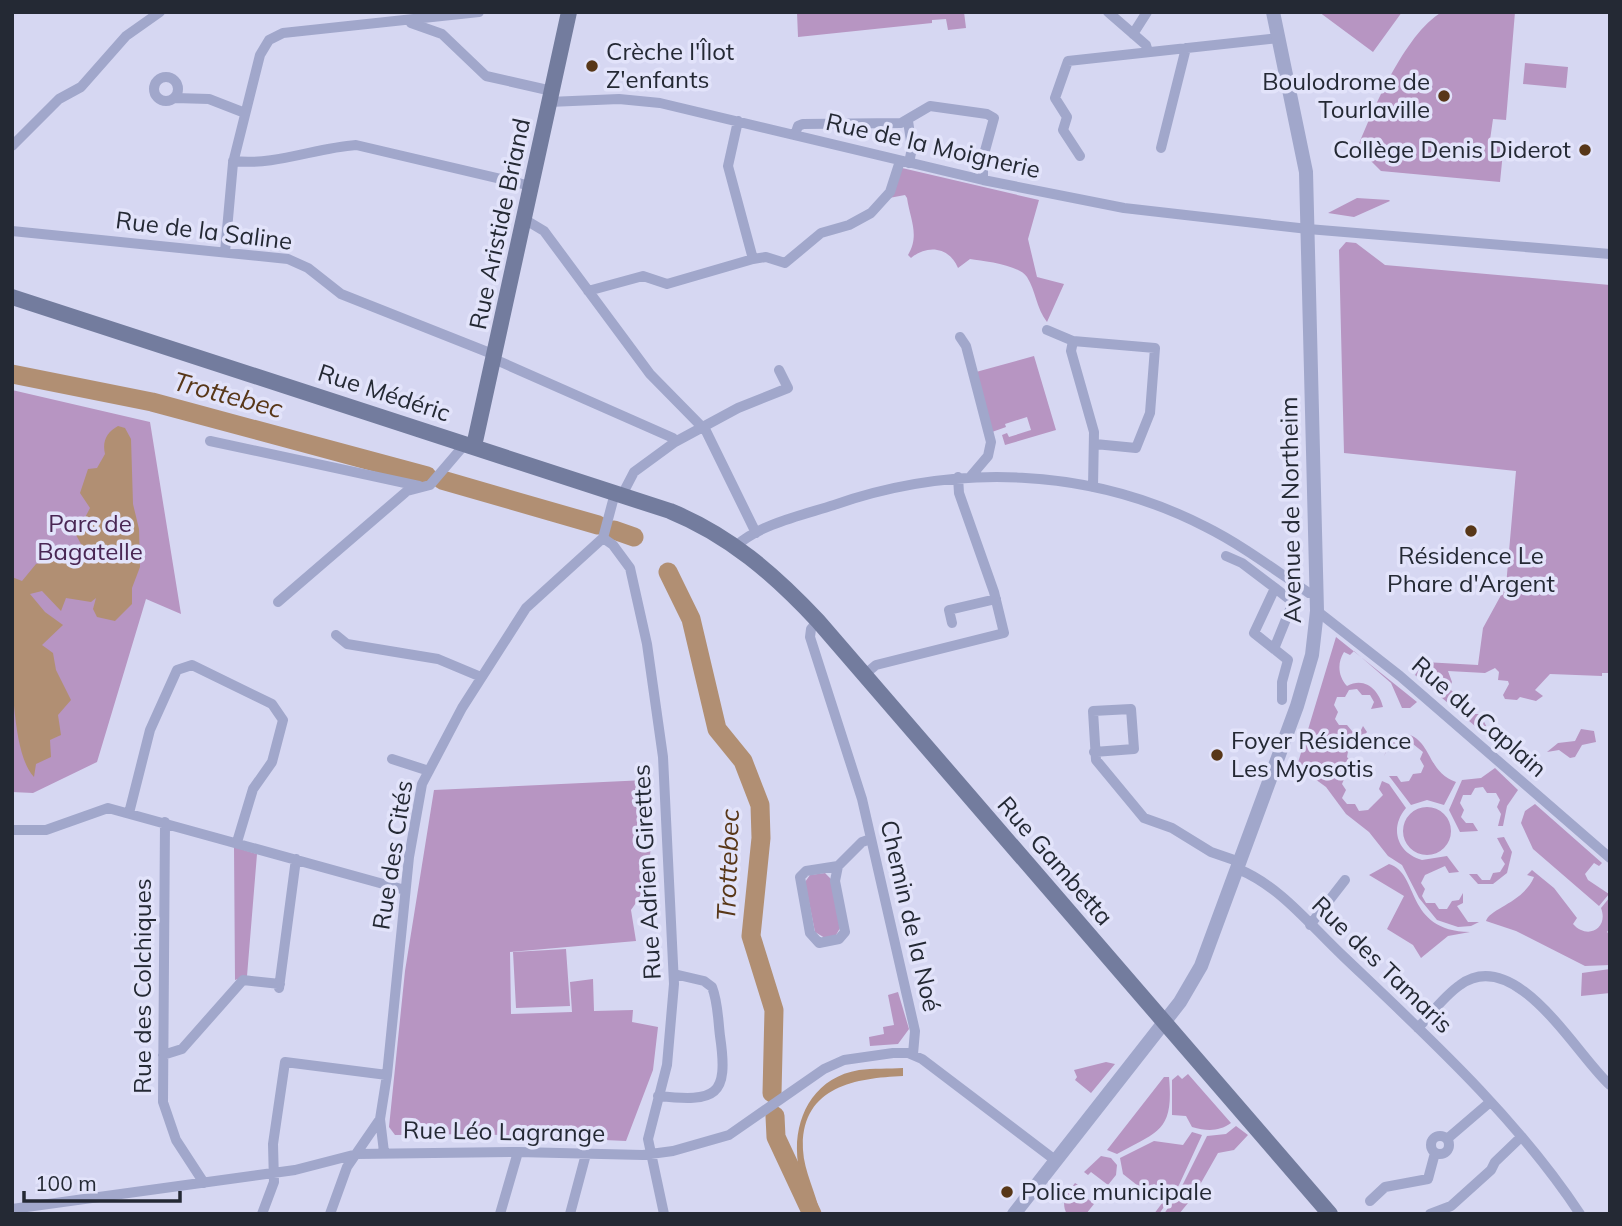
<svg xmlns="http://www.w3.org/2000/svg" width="1622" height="1226" viewBox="0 0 1622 1226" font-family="Mulish,sans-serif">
  <rect width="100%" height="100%" fill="#d6d7f2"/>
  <!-- green -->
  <path fill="#b795c2" d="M797,12H964L966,28L948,30L946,19L932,20V23L798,37Z
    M1319,12H1402L1373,52Z
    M1442,12H1515L1506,120L1493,119L1490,140L1504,142L1500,182L1381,171L1366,156L1355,154C1371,114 1404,34 1442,12Z
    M1525,63L1568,67L1566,88L1523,84Z
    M902,168L1039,200L1028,239L1037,277L1064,284L1047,322C1036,308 1036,291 1027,277C1019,265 985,261 970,259L958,268C949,246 926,245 911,258L908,255C920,235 910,219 907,198L905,195L889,198Z
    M1357,198L1389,200L1390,201L1354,217L1328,213Z
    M1346,242L1356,243L1385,265L1610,285V673H1602V676L1550,674L1535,690L1543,696L1536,701L1520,697L1517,700L1505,699L1503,695L1509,684L1508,681L1498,680L1499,672L1495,668L1485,673L1448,671L1452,682L1449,688L1458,697L1468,696L1461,703L1463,714H1480L1495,743L1415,675L1424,662L1478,665L1483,628L1506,586L1516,471L1344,453L1339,250Z
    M1034,356L1056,430L1005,445L1002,435L1007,433L1009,437L1031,430L1027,417L1005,424L1006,427L992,432L976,372Z
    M12,390L150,422L181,614L146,599L97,762L33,793L12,792Z
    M1336,637L1417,702L1410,708H1402L1391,683L1354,651L1350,655L1344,652C1337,663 1338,676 1347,686C1365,676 1379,690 1383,707L1371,709L1374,702L1370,695H1362L1357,689L1349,690L1345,697H1337L1334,705L1338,712L1335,719L1339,725H1347L1352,731L1361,730L1363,726L1367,732L1361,739L1356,736L1349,746L1347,757L1357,769L1353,776L1345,777L1342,784L1346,790L1342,798L1347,804H1355L1359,811L1368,810L1383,795L1379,789L1382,781L1389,784L1406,808C1389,828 1397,853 1422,860L1447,856L1459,872L1449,873L1445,866L1425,875L1421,883L1425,889L1422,896L1426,903H1435L1439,909H1447L1452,901L1459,900L1463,893V903L1457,906L1468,922H1479L1471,926L1458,927L1437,920L1419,898L1402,865L1388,856L1369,832L1346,814L1326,787L1297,766Z
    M1581,729L1594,731L1596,742L1582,745L1575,757L1570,758L1559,750L1547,752L1558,743L1575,741Z
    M1407,734C1432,741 1427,772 1456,782L1444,805L1427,800L1411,805L1389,776H1397L1401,782L1409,781L1413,774L1421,773L1424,766L1420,759L1423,752L1408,740H1400L1396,747L1388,748L1384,756L1391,739Z
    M1495,768L1518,790L1507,806L1503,826H1498L1501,814L1497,807L1500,800L1496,793H1487L1483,787L1475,788L1471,795H1463L1460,803L1464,810L1461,817L1466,823H1473L1478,831L1460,832L1449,810L1462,780L1481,778Z
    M646,780C649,824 660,873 631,910L636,941L510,952L511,1014L572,1012L570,982L593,979L594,1011L633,1010L632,1022L658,1027L653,1070L626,1141L477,1134L395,1135L389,1127L405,971L434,790Z
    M1535,804L1602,863L1599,866L1594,863L1585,874L1588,880L1609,894L1599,906L1533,849L1521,823L1525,811Z
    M1403 831a24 24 0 1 1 48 0a24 24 0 1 1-48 0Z
    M1504,837L1512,852L1507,873L1493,884H1478L1469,874H1477L1482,880H1490L1493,873L1500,872L1505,864L1501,858L1504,851L1497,838Z
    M234,847L257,854L247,976L235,980Z
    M1389,864C1420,873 1404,931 1470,932L1448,936L1421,958L1413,945L1387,929L1404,896L1369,875Z
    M1532,870L1554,888L1577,918L1573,924C1587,940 1609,929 1601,908L1610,897V928L1607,932L1610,935V965L1585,966L1516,931L1486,921C1490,908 1523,903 1534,877L1527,875Z
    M825,873L831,879L840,928L836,935L825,938L815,932L805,882L810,875Z
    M566,949L570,1006L516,1008L513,952Z
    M1610,969V993L1581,996L1582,973Z
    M898,992L909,1029L898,1044L870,1046L869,1037L884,1034L883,1027L894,1025L888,995Z
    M1106,1062L1115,1064L1091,1093L1075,1080L1077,1077L1074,1070Z
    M1188,1074L1231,1123C1218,1132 1207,1131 1192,1127L1186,1116L1172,1115V1080L1178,1075L1182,1079Z
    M1164,1077H1169C1174,1132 1158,1131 1117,1154L1107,1150Z
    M1236,1126L1248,1135L1234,1150L1218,1153L1193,1197L1179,1214H1164L1181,1188L1207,1136L1226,1134Z
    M1192,1132L1202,1135L1179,1185L1159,1214H1154L1168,1195L1154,1184L1145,1195L1140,1191L1142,1189L1123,1174L1120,1158L1154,1141L1183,1145Z
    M1101,1156L1111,1158L1117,1165L1116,1175L1108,1185L1091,1172L1088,1175L1084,1172Z
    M1075,1183L1080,1186L1078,1191L1094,1204L1086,1214H1067C1060,1202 1067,1193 1075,1183Z"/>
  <!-- water -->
  <path fill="#b18f73" d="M118,426L125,428L131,439L133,504L139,529L140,567L132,588V604L115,621L97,617L93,609L96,598L91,602L66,598L61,611L42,591L30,594L45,612L63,625L42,645L53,653L56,670L71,700L58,715L61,735L50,740L51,757L36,764L34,777C6,749 12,618 12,577L22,581L36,564L47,561L76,562L86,553L76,535L90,508L80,493L88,469L97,468L105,454C102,441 107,432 118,426Z
    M903,1068V1076C855,1078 800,1087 803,1150C804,1171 816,1193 820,1214H808L795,1185L802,1181C787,1134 805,1079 859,1070C873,1068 889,1069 903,1068Z"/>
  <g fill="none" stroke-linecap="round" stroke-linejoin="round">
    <!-- river -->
    <path stroke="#b18f73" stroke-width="19" d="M12,374L152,402L427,476
      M442,480L598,525
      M614,530L634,537
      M668,572L691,619L717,729L743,761L760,805L761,838L751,936L774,1010L772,1093
      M775,1116L776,1137L812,1214"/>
    <!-- minor -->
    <path stroke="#a1a7cb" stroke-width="10" d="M1108,12L1146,45L1148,52
      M411,23L442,34L486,76L552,91
      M1133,34L1147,12
      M154 89a12 12 0 1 1 24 0a12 12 0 1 1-24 0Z
      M175,98L209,99L245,113
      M549,102L619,99L660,103L983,180L1124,208L1308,229L1610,254
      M738,121L728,166L753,259
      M908,121L912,148L909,163
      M795,135L798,126L803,124L901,123L930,106L987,114L994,118L983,158V180
      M12,146L59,99L81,87L126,36L160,12
      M1161,148L1186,48
      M1080,156L1063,130L1067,117L1055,98L1068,61L1278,38
      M233,161C275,166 315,148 356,145L531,186
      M524,219L544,231L650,374L706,431L756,533
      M12,231L288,259L308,268L341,294L495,355
      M225,252L233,163L260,55L269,40L283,33L479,12
      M588,291L643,276L667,284L753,259L766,257L785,263L821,233L849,225L871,213L890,192L900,161
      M1047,330L1073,341L1155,348L1150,413L1136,448L1095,444
      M960,337L966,346L991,442L988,456L971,476
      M1073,341L1071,351L1094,432L1093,487
      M494,359L673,438L675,442L634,472L622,495
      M210,441L419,486
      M675,442L738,408L788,388L779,370
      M603,538L613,545L630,568L647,644L663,757L674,984L667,1065L648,1139L664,1214
      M736,546C760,524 803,515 834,505C955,463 1090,467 1206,527C1242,545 1275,570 1309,593H1316
      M1226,556L1242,563L1275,588L1254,633L1288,660L1282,682V700
      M278,602L407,491L430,485L466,443
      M1317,611L1400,676L1610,858
      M818,621L811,629L810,637L862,799L915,1031L913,1054
      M952,623L949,610L996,599
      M336,635L347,644L438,659L481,677
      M1274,649L1293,602L1275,588
      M864,675L876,665L1004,633L994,592L959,493L958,477
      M1094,752L1134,749L1131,709L1093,711L1096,760L1144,818L1172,828L1211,852L1240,862
      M392,759L429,771
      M129,813L150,730L177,670L192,665L272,704L283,720L272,762L253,789L237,842
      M165,822L163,1102L176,1140L204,1183
      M12,830H46L108,808L405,890
      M838,866L835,881L845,932L839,939L819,943L810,933L800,877L806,871Z
      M838,866L862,842L871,839
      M1238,869C1280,886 1310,925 1343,956C1427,1036 1516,1117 1580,1214
      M1310,925L1345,880
      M279,988L296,859
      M1418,1028C1431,1014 1444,996 1460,985C1516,944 1577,1056 1610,1085
      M163,1055L182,1049L243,980L280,984
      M658,1096C716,1102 729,1097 720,1036C718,1020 718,1002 712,987L704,981L674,974
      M1431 1145a9 9 0 1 1 18 0a9 9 0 1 1-18 0Z
      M1447,1139L1489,1103
      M384,1152L380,1119L387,1075L409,857L422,784L462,708L526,608L603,538L615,493
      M1370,1201L1385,1187L1428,1179L1435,1153
      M12,1209L295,1170L357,1154L518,1152L643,1155L673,1151L729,1135L824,1069L844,1060L893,1053H908L922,1059L1055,1160
      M262,1214L274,1182L273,1144L285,1062L387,1075
      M330,1214L347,1167L380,1119
      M500,1214L518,1152
      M570,1214L586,1154
      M1430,1214L1451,1206L1491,1170L1495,1162L1520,1138"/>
    <!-- tertiary -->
    <path stroke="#a1a7cb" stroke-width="14" d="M1014,1214L1180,1002L1201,966L1297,706L1312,655L1317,611L1306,172L1273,12"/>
    <!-- secondary -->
    <path stroke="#737c9e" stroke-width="16" d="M12,297L670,511C729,535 774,574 818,621L1330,1214
      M474,446L569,12"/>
  </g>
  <!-- markers -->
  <g fill="#583718" stroke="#e2e3fa" stroke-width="2.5">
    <circle cx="592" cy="66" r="7"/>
    <circle cx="1444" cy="96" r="7"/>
    <circle cx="1585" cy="150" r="7"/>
    <circle cx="1471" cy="531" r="7"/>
    <circle cx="1217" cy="755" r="7"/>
    <circle cx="1007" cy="1192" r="7"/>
  </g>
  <g text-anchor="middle" stroke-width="7" stroke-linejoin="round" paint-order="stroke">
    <!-- poi labels -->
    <g font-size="24" fill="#242934" stroke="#e2e3fa" text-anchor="start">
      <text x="606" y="60">Crèche l'Îlot<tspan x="606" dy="28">Z'enfants</tspan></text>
      <text x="1430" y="90" text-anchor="end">Boulodrome de<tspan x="1430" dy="28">Tourlaville</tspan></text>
      <text x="1571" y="158" text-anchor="end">Collège Denis Diderot</text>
      <text x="1471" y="564" text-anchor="middle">Résidence Le<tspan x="1471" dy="28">Phare d'Argent</tspan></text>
      <text x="1231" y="749">Foyer Résidence<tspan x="1231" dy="28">Les Myosotis</tspan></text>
      <text x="1021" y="1200">Police municipale</text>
    </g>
    <!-- street labels -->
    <g font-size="24" fill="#242934" stroke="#e2e3fa">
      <text transform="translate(933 146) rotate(13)" y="8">Rue de la Moignerie</text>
      <text transform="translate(500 224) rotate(-78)" y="8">Rue Aristide Briand</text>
      <text transform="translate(204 231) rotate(7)" y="8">Rue de la Saline</text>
      <text transform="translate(384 393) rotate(18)" y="8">Rue Médéric</text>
      <text transform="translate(1291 510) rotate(-91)" y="8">Avenue de Northeim</text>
      <text transform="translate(1479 717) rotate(41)" y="8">Rue du Caplain</text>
      <text transform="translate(393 855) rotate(-81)" y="8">Rue des Cités</text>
      <text transform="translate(1055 861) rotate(49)" y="8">Rue Gambetta</text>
      <text transform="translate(647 872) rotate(-93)" y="8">Rue Adrien Girettes</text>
      <text transform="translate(910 916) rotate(77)" y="8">Chemin de la Noé</text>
      <text transform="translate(1382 965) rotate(44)" y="8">Rue des Tamaris</text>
      <text transform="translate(143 986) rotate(-90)" y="8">Rue des Colchiques</text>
      <text transform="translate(504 1132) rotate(1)" y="8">Rue Léo Lagrange</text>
    </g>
    <!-- park labels -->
    <g font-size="24" fill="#4a2754" stroke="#e2e3fa">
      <text x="90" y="532">Parc de<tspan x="90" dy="28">Bagatelle</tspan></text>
    </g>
    <!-- water labels -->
    <g font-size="26" font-style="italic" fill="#583718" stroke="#e2e3fa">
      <text transform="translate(228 395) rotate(15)" y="9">Trottebec</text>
      <text transform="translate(728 865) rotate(-88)" y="9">Trottebec</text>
    </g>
  </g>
  <!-- border -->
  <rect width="1622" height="1226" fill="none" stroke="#242934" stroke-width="28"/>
  <!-- scale -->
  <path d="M24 1191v10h156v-10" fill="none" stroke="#242934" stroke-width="3.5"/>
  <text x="35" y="1191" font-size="21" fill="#242934" stroke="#e2e3fa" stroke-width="5" paint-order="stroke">100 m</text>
</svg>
